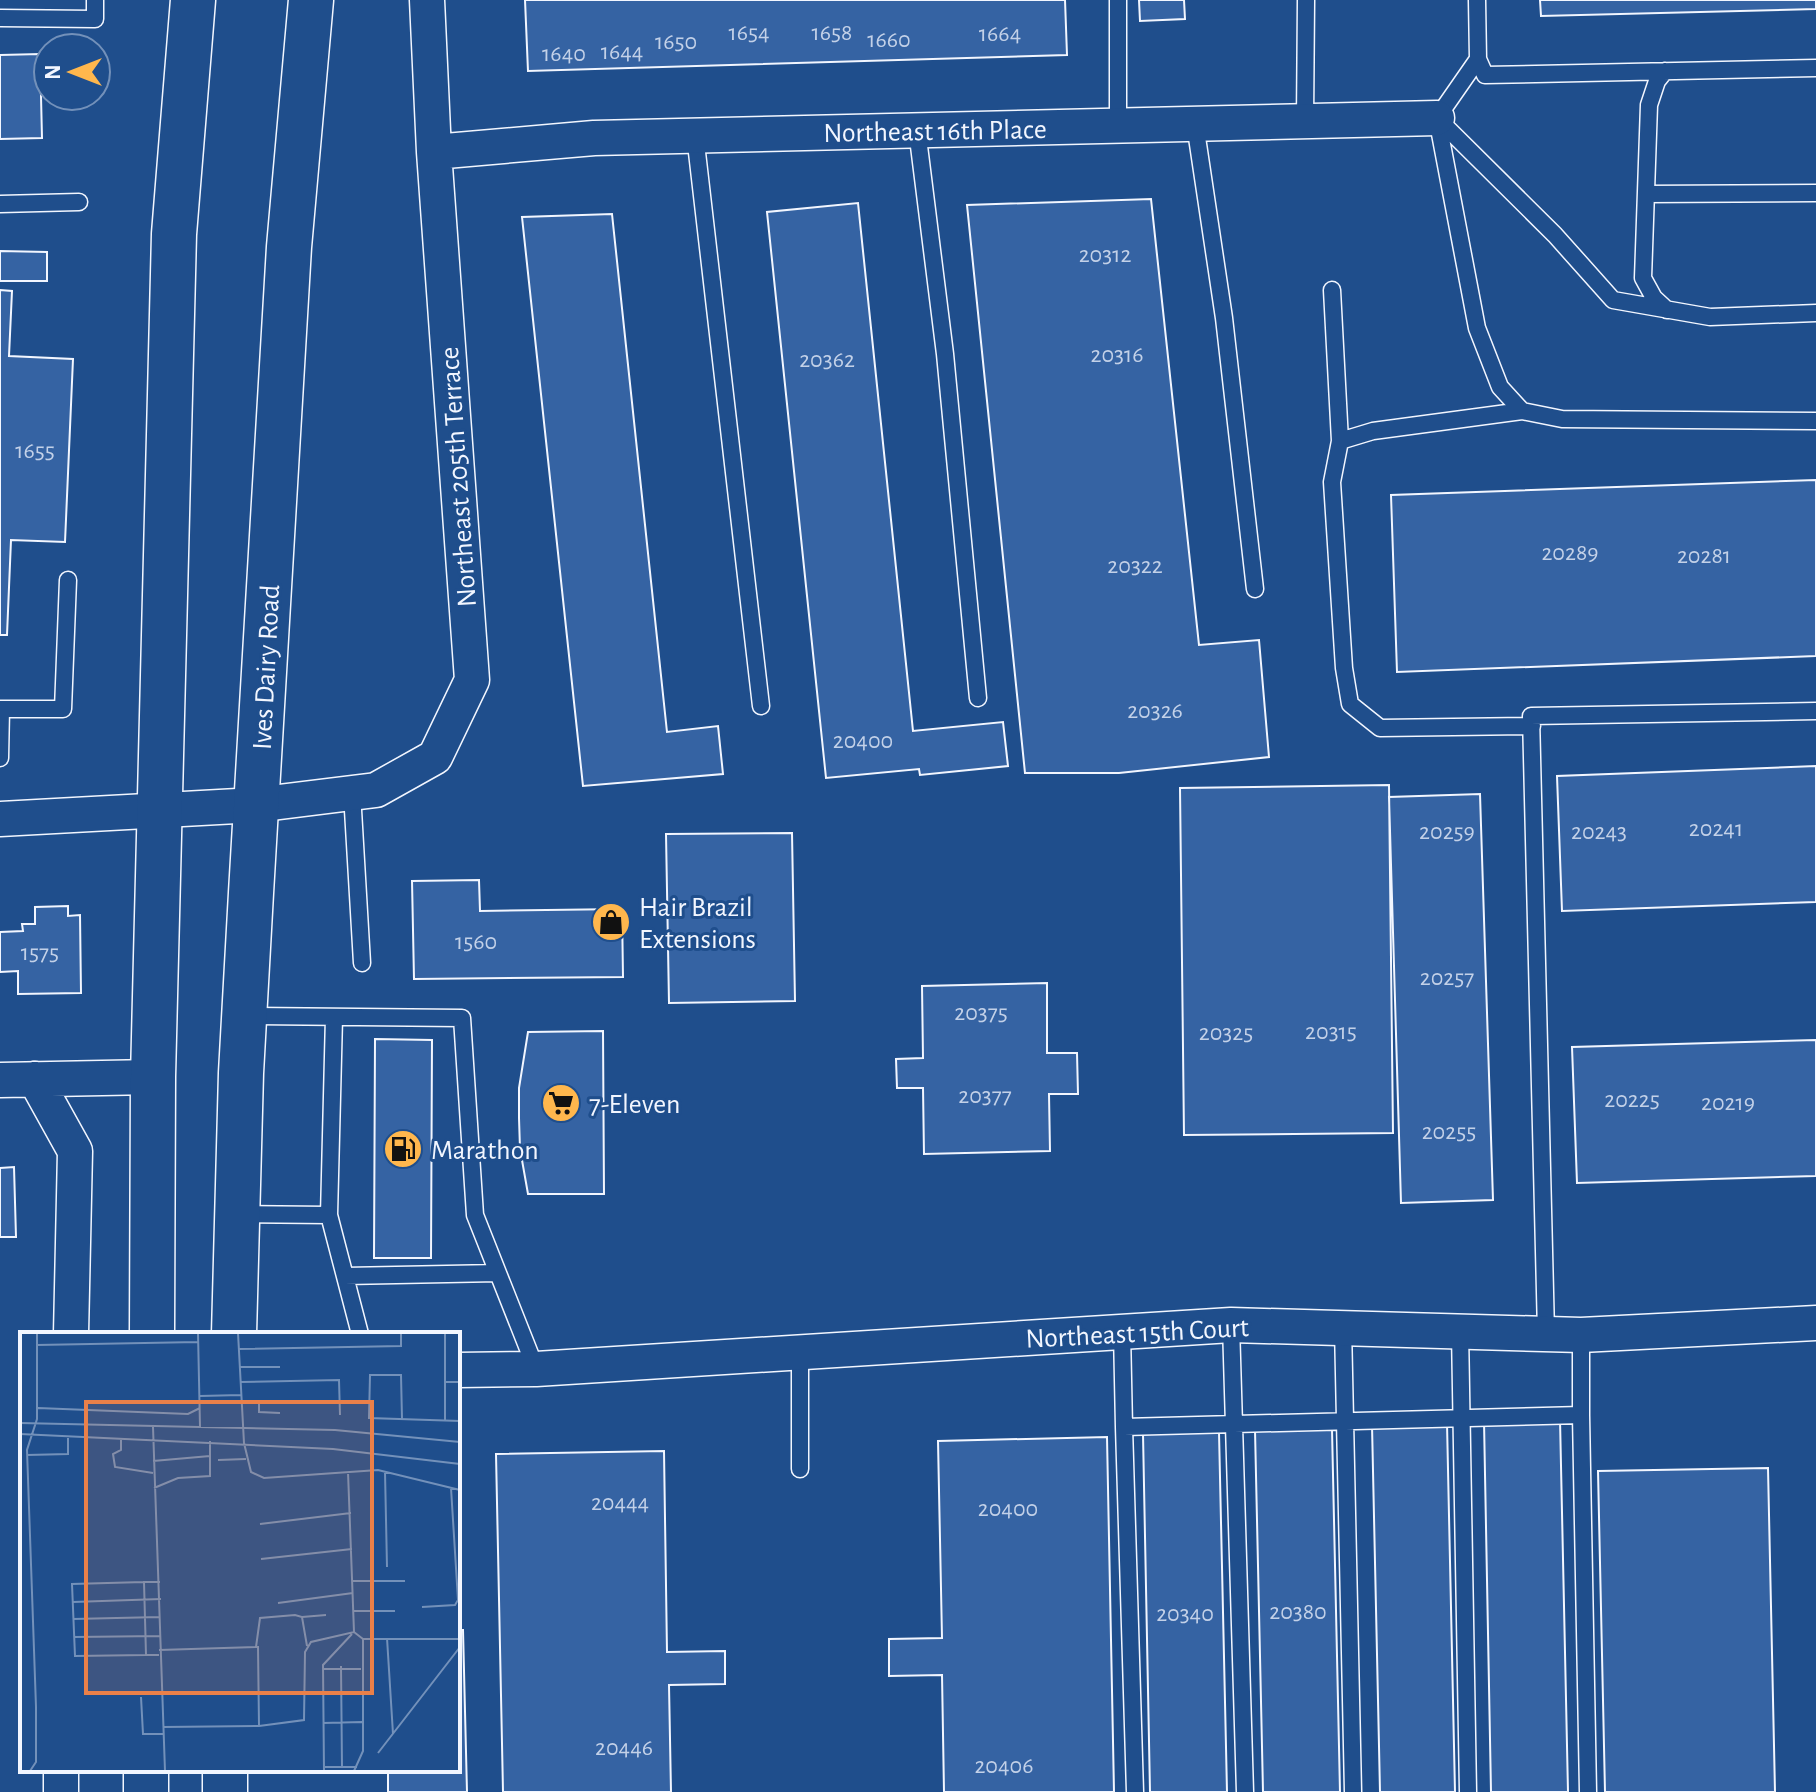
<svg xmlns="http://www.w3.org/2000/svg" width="1816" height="1792" viewBox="0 0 1816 1792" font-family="'Alegreya Sans',sans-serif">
  <rect width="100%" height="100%" fill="#1f4e8c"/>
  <!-- building -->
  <path fill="#3563a3" stroke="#f2f6ff" stroke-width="2" d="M525,0H1065L1067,55L528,71Z
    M1139,0H1184L1185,19L1140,21Z
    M1540,0H1816V9L1541,16Z
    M40,54L42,138L0,139V55Z
    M1151,199L1199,645L1259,640L1269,757L1119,773H1025L967,205Z
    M858,203L913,731L1003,722L1008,766L920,775L919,769L826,778L767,212Z
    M612,214L667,732L718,726L723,774L583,786L522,217Z
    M0,251L47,252V281H0Z
    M0,290L12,291L9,356L73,359L65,542L11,540L7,635H0Z
    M1816,480V656L1397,672L1391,495Z
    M1816,766V902L1562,911L1557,776Z
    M1389,785L1393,1133L1184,1135L1180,788Z
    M1480,794L1493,1200L1401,1203L1389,797Z
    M792,833L795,1001L669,1003L666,834Z
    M479,880L480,911L622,909L623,977L414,979L412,881Z
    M68,906V916L80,915L81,993L18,994V971L0,972V932L23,931L22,924H35V907Z
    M1047,983V1053H1077L1078,1094H1049L1050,1151L924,1154L923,1088H897L896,1059L923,1058L922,986Z
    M603,1031L604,1194H528L520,1149L519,1118V1088L528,1032Z
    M375,1039L432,1040L431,1258H374Z
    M1816,1040V1176L1577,1183L1572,1047Z
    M14,1167L16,1237H0V1168Z
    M1560,1419L1568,1792H1491L1484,1421Z
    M1447,1423L1455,1792H1380L1372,1425Z
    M1332,1429L1340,1792H1263L1255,1430Z
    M1219,1432L1227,1792H1150L1143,1434Z
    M1107,1437L1114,1792H944L942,1675L889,1676V1639L942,1638L938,1441Z
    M664,1451L667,1652L725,1651V1684L669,1685L671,1792H503L496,1454Z
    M1768,1468L1775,1792H1605L1598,1471Z
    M458,1630H463L467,1792H388V1770H458Z"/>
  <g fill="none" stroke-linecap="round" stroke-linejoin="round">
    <defs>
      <path id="lane" d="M1118,0V125
        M1477,0L1478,59L1437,118L1477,328L1500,387L1522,411L1562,419L1816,421
        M0,18L95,19V0
        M1478,59L1485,75L1816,68
        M1665,71L1657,81L1649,105L1643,278L1654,298L1667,310
        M1437,118L1555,235L1613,300L1710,317L1816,313
        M1305,121L1306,0
        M1195,124L1224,318L1255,589
        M917,130L945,354L978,698
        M695,135L761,706
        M1646,194L1816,193
        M0,204L79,202
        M1332,290L1340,441
        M1522,411L1373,431L1340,441L1332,482L1344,668L1350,704L1380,728L1532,726
        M0,758L1,709H63L68,580
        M352,793L362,963
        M246,1016L462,1018L475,1215L536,1369
        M334,1017L329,1215L360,1334
        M239,1214L329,1215
        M345,1276L498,1273
        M1231,1325L1245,1792
        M1343,1327L1353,1792
        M1460,1331L1468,1792
        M1122,1332L1124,1427L1581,1415V1335
        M1546,1333L1531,716L1816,711
        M800,1352V1469
        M1581,1415L1588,1792
        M1124,1427L1135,1792"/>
      <path id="street" d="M434,152L594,138L1437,118
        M0,819L256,805L376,790L435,757L472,680L434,152L427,0
        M35,1079L75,1151L71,1334
        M0,1080L153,1077
        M458,1370L536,1369L1231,1325L1581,1335L1816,1323
        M61,1792V1770"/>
      <path id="primary" d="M152,1334L153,1077L174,234L193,0
        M234,1334L241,1073L251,893L289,247L311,0
        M146,1792V1770
        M225,1792V1770"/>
    </defs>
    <!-- lane casing -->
    <use href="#lane" stroke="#f2f6ff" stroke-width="19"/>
    <!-- street casing -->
    <use href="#street" stroke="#f2f6ff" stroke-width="37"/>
    <!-- primary casing -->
    <use href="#primary" stroke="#f2f6ff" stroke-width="47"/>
    <!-- lane -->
    <use href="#lane" stroke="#1f4e8c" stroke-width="16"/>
    <!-- street -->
    <use href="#street" stroke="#1f4e8c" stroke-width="34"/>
    <!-- primary -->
    <use href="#primary" stroke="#1f4e8c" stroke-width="44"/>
  </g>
  <!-- icons -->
  <defs>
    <symbol id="shop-disc" viewBox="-11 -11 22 22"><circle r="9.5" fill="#ffb74d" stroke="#1f4e8c"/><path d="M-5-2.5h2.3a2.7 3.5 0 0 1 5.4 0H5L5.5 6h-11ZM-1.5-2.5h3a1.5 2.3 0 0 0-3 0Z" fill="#111"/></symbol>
    <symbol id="supermarket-disc" viewBox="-11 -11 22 22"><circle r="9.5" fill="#ffb74d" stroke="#1f4e8c"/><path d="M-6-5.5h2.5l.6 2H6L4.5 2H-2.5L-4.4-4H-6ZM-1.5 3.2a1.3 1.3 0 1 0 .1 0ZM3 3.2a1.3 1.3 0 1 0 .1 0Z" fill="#111"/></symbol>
    <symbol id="fuel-disc" viewBox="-11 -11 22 22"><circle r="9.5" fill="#ffb74d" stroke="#1f4e8c"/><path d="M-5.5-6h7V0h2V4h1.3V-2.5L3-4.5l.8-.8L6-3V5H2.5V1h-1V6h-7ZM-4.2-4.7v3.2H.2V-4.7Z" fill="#111"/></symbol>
  </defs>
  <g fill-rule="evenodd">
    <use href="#shop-disc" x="589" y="900" width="44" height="44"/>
    <use href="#supermarket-disc" x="539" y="1081" width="44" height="44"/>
    <use href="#fuel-disc" x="381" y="1127" width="44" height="44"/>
  </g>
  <g text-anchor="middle" stroke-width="6" stroke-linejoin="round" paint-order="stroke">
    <!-- number labels -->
    <g font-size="24" fill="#c3d1e8">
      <text x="749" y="40">1654</text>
      <text x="832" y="40">1658</text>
      <text x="1000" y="41">1664</text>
      <text x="889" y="47">1660</text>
      <text x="676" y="49">1650</text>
      <text x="622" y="59">1644</text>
      <text x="564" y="61">1640</text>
      <text x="1105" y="262">20312</text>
      <text x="1117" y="362">20316</text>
      <text x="827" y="367">20362</text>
      <text x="35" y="458">1655</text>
      <text x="1570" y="560">20289</text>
      <text x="1704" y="563">20281</text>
      <text x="1135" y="573">20322</text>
      <text x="1155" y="718">20326</text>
      <text x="863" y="748">20400</text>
      <text x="1716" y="836">20241</text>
      <text x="1447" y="839">20259</text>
      <text x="1599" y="839">20243</text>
      <text x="476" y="949">1560</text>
      <text x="40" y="960">1575</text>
      <text x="1447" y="985">20257</text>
      <text x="981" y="1020">20375</text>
      <text x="1331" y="1039">20315</text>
      <text x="1226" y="1040">20325</text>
      <text x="985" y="1103">20377</text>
      <text x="1632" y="1107">20225</text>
      <text x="1728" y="1110">20219</text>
      <text x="1449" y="1139">20255</text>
      <text x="620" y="1510">20444</text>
      <text x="1008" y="1516">20400</text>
      <text x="1298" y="1619">20380</text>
      <text x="1185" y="1621">20340</text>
      <text x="624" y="1755">20446</text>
      <text x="1004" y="1773">20406</text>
    </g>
    <!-- street labels -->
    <g font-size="28" fill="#f2f6ff" stroke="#1f4e8c">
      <text transform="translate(935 130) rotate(-1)" y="10">Northeast 16th Place</text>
      <text transform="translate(457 477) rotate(-94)" y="10">Northeast 205th Terrace</text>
      <text transform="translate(265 667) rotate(-87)" y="10">Ives Dairy Road</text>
      <text transform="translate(1137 1332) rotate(-3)" y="10">Northeast 15th Court</text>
    </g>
    <!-- poi labels -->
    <g font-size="28" fill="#f2f6ff" stroke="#1f4e8c" text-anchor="start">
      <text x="639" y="916">Hair Brazil<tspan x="639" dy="32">Extensions</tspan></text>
      <text x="589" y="1113">7-Eleven</text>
      <text x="431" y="1159">Marathon</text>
    </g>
  </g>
  <!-- overview -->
  <g transform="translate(20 1332)">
    <rect width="440" height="440" fill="#1f4e8c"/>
    <path fill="none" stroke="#7391ba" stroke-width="2" d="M178,1L180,95M218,1L224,111L231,140L244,146L358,138L440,158M425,1V50H440M17,13L178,10M218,17L381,14V1M219,35H260M220,50L319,48L320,83M180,64L221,63M221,70L239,71V80L260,81M18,76L168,82L180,76M382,87L381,43H350L349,86L440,89M425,89V50M0,91L315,98L440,110M133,95L145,439M0,102L313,117L440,132M101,107V118L93,122L95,135L133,141M7,123L48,122V106M198,128L226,127M133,129L190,124M328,140L334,300M365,140L367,235M134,156L158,146L190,144V109M240,192L331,181M241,227L332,217M332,249H385M124,250L52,252L55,324L126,323M53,270L141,267M258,271L333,261M402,275L435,273L438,268L431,156M333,279H375M282,285L306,283M53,287L140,285M54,305L140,304M367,306L373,402M236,315L240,286L275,283L282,285L287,314M139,318L238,315L239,394L143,395M139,323H126L124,250H140M321,334L322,436M303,337H341M121,365L123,402H143M303,391L342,390M239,394L284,388L285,320L291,310L334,300L343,307H440M358,421L440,315M305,435H337M10,439L16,430V375L7,118L17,87V1M304,439L303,333L332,302M334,439L343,419V307"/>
    <path fill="#ea8049" fill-opacity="0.15" stroke="#ea8049" stroke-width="4" d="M66,70H352V361H66Z"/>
    <rect width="440" height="440" fill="none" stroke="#f2f6ff" stroke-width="4"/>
  </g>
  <!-- north arrow -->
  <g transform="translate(72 72) rotate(270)"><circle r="38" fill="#1f4e8c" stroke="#7391ba" stroke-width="2"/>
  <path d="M0-6L14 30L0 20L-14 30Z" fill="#ffb74d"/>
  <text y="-12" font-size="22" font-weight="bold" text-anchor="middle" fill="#f2f6ff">N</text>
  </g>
</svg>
